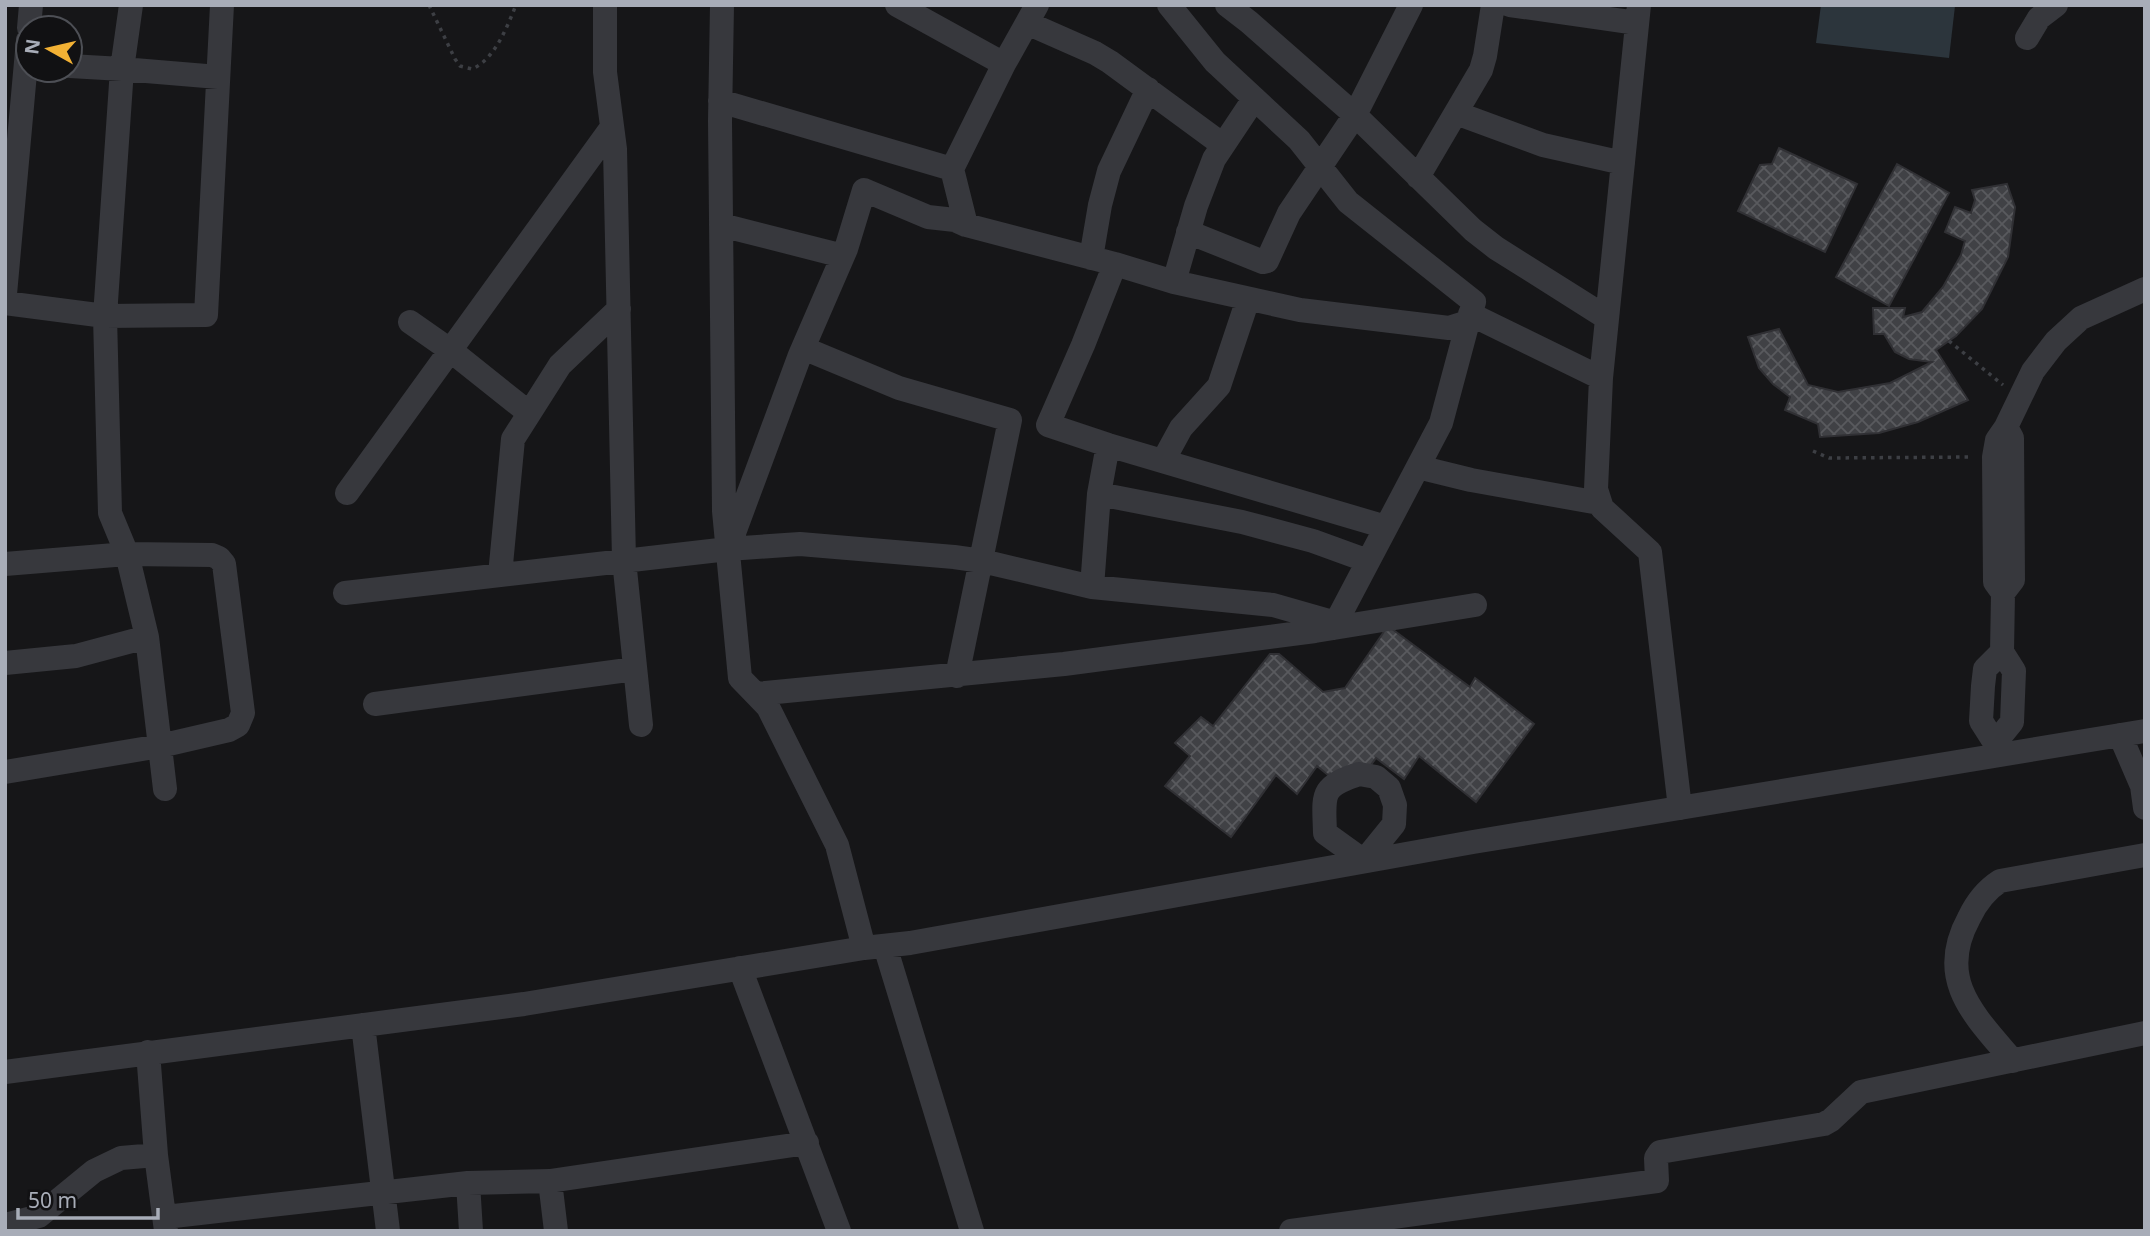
<svg xmlns="http://www.w3.org/2000/svg" width="2150" height="1236" viewBox="0 0 2150 1236" font-family="'Noto Sans',sans-serif">
  <defs>
    <pattern id="building-cross-hatch" width="8" height="8" patternUnits="userSpaceOnUse" patternTransform="scale(1.75)"><rect width="8" height="8" fill="#404145"/><path d="M0 0l8 8M0 8l8-8" fill="none" stroke="#595a5e"/></pattern>
  </defs>
  <rect width="100%" height="100%" fill="#161618"/>
  <!-- water -->
  <path fill="#2c353c" d="M1821,5L1955,6L1949,58L1816,43Z"/>
  <!-- building -->
  <path fill="url(#building-cross-hatch)" stroke="#303034" stroke-width="2" d="M1779,148L1857,184L1825,252L1738,211L1760,165L1772,164Z
    M1897,164L1949,193L1889,306L1836,277Z
    M2007,184L2015,207L2008,257L1982,309L1956,336L1936,350L1968,400L1918,422L1879,433L1820,437L1818,424L1785,410L1790,397L1773,384L1759,368L1748,337L1779,329L1808,385L1838,392L1890,383L1932,362L1909,359L1895,352L1884,334H1874L1873,308H1905L1903,317L1922,312L1943,287L1961,255L1965,241L1945,232L1955,207L1971,213L1975,200L1972,190Z
    M1388,626L1470,687L1475,678L1534,724L1476,802L1419,756L1404,779L1376,758L1368,769L1328,775L1317,766L1297,794L1276,775L1231,837L1165,786L1190,756L1175,743L1201,717L1213,726L1270,654H1279L1323,692L1345,688Z"/>
  <g fill="none" stroke-linecap="round" stroke-linejoin="round">
    <!-- path -->
    <path stroke="#3d3f44" stroke-width="3.5" stroke-dasharray="3.5 5" stroke-linecap="butt" d="M429,5L455,59L460,66L472,69C495,59 507,27 516,5
      M1949,341L2003,385
      M1813,451L1829,458L1973,457"/>
    <!-- minor -->
    <path stroke="#37383d" stroke-width="24" d="M605,5V72L615,149L624,560L641,725
      M722,5L720,121L724,511L740,678L768,707L837,845L864,948
      M1227,5L1249,22L1355,115L1473,230L1496,248L1607,318
      M1510,5L1637,23
      M1639,5L1601,378L1596,489L1602,508L1650,552L1680,808
      M1027,23L1095,53L1110,62L1223,145
      M29,28L31,5
      M2027,38L2039,18L2056,5
      M1004,64L1037,5
      M70,66L122,69L131,5
      M720,101L952,169L1004,64L897,5
      M1456,113L1543,145L1623,163
      M952,169L966,225
      M1418,177L1481,70L1485,56L1493,5
      M721,225L843,256
      M1188,232L1263,262L1267,261L1289,213L1355,115L1411,5
      M1091,258L1100,205L1109,171L1148,89
      M1115,264L1174,282L1300,310L1449,328L1468,322L1474,302L1348,202L1299,140L1215,62L1169,5
      M1174,282L1196,206L1214,159L1254,99
      M5,294L28,40
      M5,303L105,316L122,69L218,77
      M1470,314L1601,378
      M410,322L450,350L529,413
      M803,348L899,388L1010,420L957,676
      M2006,427L2033,371L2056,341L2081,318L2145,289
      M1108,445L1386,527
      M1163,461L1181,428L1219,386L1248,299
      M1418,467L1471,480L1599,503
      M347,493L612,127
      M728,549L800,544L954,557L982,561L1092,587L1099,494L1242,522L1313,541L1368,561
      M5,564L127,554L212,555L219,558L224,564L243,713L238,725L229,730L160,746L5,772
      M500,575L513,439L560,365L619,309
      M1092,587L1273,605L1336,623
      M345,593L728,549L800,355L846,249L864,190L928,217L955,220L966,225L1115,264L1083,345L1048,425L1108,445L1099,494
      M1333,628L1441,423L1468,322
      M147,637L165,789
      M2002,652L2003,593L2013,580L2012,438L2006,427L1997,440L1994,457L1995,582L2003,593
      M2002,652L2014,671L2012,722L1995,743L1981,721L1983,686L1985,669Z
      M5,663L76,656L147,637L127,554L110,513L105,316L206,315L222,5
      M756,694L1064,664L1315,631L1475,605
      M375,704L635,669
      M2120,735L2142,786L2145,808
      M1359,774L1376,777L1389,788L1395,805L1394,824L1364,861L1325,833C1324,795 1319,787 1359,774Z
      M885,946L972,1231
      M740,968L839,1231
      M363,1025L388,1231
      M2013,1061C1975,1016 1935,980 1969,918C1976,903 1986,890 2000,881L2145,855
      M5,1072L524,1004L864,948L910,943L1473,842L2145,731
      M156,1155L166,1231
      M550,1181L807,1143
      M165,1217L468,1183
      M5,1225L39,1216L94,1171L121,1158L156,1155L148,1052
      M471,1231L468,1183L550,1181L556,1231
      M1291,1231L1657,1181L1656,1158L1660,1152L1824,1124L1831,1120L1861,1092L2145,1033"/>
  </g>
  <!-- border -->
  <rect width="2150" height="1236" fill="none" stroke="#a8adb8" stroke-width="14"/>
  <!-- north arrow -->
  <g transform="translate(49 49) rotate(278)"><circle r="33" fill="#111113" stroke="#4d4f55" stroke-width="2"/>
  <path d="M0-5L12 26L0 18L-12 26Z" fill="#f2b134"/>
  <text y="-10" font-size="19" font-weight="bold" text-anchor="middle" fill="#a8adb8">N</text>
  </g>
  <!-- scale -->
  <path d="M18 1208v10h140v-10" fill="none" stroke="#a8adb8" stroke-width="3.5"/>
  <text x="28" y="1208" font-size="21" fill="#a8adb8" stroke="#111113" stroke-width="5" paint-order="stroke">50 m</text>
</svg>
